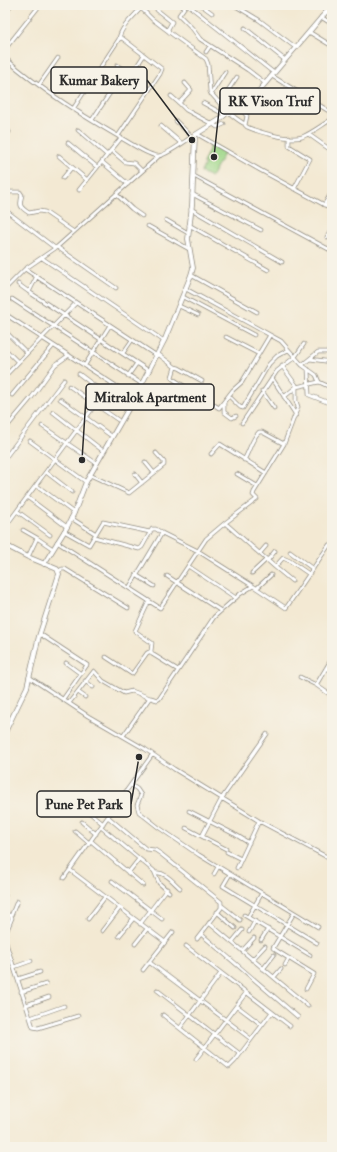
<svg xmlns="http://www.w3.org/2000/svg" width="337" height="1152" viewBox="0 0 337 1152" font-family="'IM FELL Double Pica',serif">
  <rect width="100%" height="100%" fill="#f7f3e8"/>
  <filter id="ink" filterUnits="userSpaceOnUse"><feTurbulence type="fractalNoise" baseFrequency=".025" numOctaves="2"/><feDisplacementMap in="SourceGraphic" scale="8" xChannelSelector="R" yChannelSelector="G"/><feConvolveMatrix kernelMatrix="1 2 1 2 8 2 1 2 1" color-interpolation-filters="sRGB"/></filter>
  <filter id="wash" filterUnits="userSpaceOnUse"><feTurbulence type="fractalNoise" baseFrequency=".012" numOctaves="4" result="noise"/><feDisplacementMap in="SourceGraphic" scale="16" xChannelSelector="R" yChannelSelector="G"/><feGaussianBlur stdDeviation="0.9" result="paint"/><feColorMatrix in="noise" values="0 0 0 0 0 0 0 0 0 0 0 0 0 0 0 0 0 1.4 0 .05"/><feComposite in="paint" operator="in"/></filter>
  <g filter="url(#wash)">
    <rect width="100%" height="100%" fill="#f3e9d3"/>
    <!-- green -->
    <path fill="#a0d88a" stroke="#66825a" d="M211,145L225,152L211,177L201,172L205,164L203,163Z"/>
  </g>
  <g filter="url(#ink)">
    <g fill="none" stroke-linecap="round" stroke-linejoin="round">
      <defs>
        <path id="street" d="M186,5L179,15L192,28L200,39L248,70L265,83
          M188,5L274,73
          M201,5L212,13
          M234,5L259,20L295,47
          M157,10L172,22L168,29L169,32L206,59L208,64L210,92C219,103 231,116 243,123
          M326,11L332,15
          M5,12L11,5
          M321,17L332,24
          M245,28L285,60
          M309,32L332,46
          M119,39C120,28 134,16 141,8L152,19L168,31
          M5,49L40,5
          M206,52L210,46
          M5,58C42,91 85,117 128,142C135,146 150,156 158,156C166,156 186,140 195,135
          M133,72L144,55
          M272,76L332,113
          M185,83L191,90L179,103L186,110L212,124
          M39,85L58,58
          M211,94L225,72
          M171,96L179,103
          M220,102L237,77
          M203,103L225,115
          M73,109L119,39L122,38L162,69L160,74L118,136
          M241,109L247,116L245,125L247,127C258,132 290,141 302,137C312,133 322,125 332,119
          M92,120L124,72V70L117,65
          M176,121L192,137
          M213,124L217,127L224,124
          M161,126L181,143
          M5,127L9,132
          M78,130L107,155
          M197,134L260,170L332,209
          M308,134L332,151
          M289,137V146L310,159L294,189
          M68,143L97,167
          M111,150L125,162L134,163L142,171
          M59,156L87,180
          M102,162L128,184
          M194,176L332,251
          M63,178L72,167
          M79,190L121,138
          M5,192H20L22,195C19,206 20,207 29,213L39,211L45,212L74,232
          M116,194L132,209L142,216
          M192,194L261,230
          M324,205L332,192
          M191,209L282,262
          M5,210L55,248
          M166,220L188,233
          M189,225L268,270
          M148,226L189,249
          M327,237L332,229
          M57,247L116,288
          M42,258L164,341
          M25,269L157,356
          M191,275L257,312
          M36,278L29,292L149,371
          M18,284L29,292
          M5,289L25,269L57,247L159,156
          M186,289L281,341L302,365L316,375L319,382L332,388
          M183,297L254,335
          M12,299L142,384
          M179,306L198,315
          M5,314L127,393
          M5,331L27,353
          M226,337L259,354
          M5,349L18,362
          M123,353L132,340
          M158,354L175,367L172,377L173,379L219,408L233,390L242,382L270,335
          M310,359L332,362
          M85,365L110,325
          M302,365L318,352H332
          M175,367L179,368L202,381
          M308,369L309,395L332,404
          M5,376L76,303
          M128,376L137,363
          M272,378L296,415
          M69,386L118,420
          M262,391L274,408
          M104,393L124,406
          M12,395L53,346
          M229,396L240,407L243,408L269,364L277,356L288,350
          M284,397L296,387L319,382
          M60,399L110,435
          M224,402V412L232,418L236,416
          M53,412L102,450
          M242,423L277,371L295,357L304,344
          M42,426L96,463
          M5,429L32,397L55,365L69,355
          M30,441L86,482
          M211,454L220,444L266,473
          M5,458L64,380
          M244,460C250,450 251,440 259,432H262L284,444
          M145,462L154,473
          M46,472L72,492
          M135,474L142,483
          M237,474L257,486
          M90,475L129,493L164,465V462L156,453
          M36,485L74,513
          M27,497L67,527
          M17,511L50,535
          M71,518L96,534
          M225,523L257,499L253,495L254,492L284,444L298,407L296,401V385L282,366
          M5,527L104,393L79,374
          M23,530L37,538
          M64,531L89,545L103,522L150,532
          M94,537L139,549L142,547L152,529H156L162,533
          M57,542L160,608L206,539L225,523L275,567
          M290,552L313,569
          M260,553L266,546
          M28,557L37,538L53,549
          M268,560L275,551
          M188,566L236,598
          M59,571L62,569H65L128,608
          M252,573L267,559
          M136,575L154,586
          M167,576L221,611
          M292,581L275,567L283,558L290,561L309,574
          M253,586L286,608L329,545L332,544
          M257,588L271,575
          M149,601L135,631L152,643L151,651L152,654L178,670
          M40,634L87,665L63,699
          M106,657L132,674L147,653L151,651
          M66,663L81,674
          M326,668L332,672
          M29,677L88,716L145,749L174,769L259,821L325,856H332
          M300,677L316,685L332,696
          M85,681L93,687
          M316,685L331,660
          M78,692L85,697
          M69,703L94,671L103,681L124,693L132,691L150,698
          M123,736L149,699L151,698L157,700L159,699L214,617L240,594L253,586L198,551L162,533L129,588
          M131,785L137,789L141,795L137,805L139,812L158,827L199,855L318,927
          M189,811L234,834
          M89,812L103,824
          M108,817L146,849L155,850L161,854L221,902V908L197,939
          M82,822L96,834
          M101,827L154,871L159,883L169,892
          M186,828L226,849
          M75,831L89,843
          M236,835L249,843
          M202,836L222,798L267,734
          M91,841L143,885
          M227,852L241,859
          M237,868L259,821
          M70,870L165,942
          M128,873L139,859
          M155,873C165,871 174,883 180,888
          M214,874L218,867
          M230,874L223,886L317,943
          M64,878L152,755
          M112,881L162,919
          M5,896V895
          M221,905L240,920
          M217,912L235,928
          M5,913L11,916L12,918L5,935
          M294,913L273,948L277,951L314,974L306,989
          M244,915L310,955
          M11,916L17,901
          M248,917L262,893
          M88,919L105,897
          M209,923L308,1006
          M140,924L167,889
          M102,931L119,909
          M249,932L255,921
          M201,934L298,1017
          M119,936L133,919
          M5,940L33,1027L38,1028L78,1016
          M261,940L268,929
          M232,942L242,930
          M135,944L147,929
          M186,946L290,1026
          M242,951L254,938
          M252,960L265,946
          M149,962L251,1039
          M285,965L289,958
          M14,967L31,961
          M263,969L274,955
          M143,970L173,932
          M274,977L281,969
          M18,979L40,972
          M157,990L240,1054
          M21,992L46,984
          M26,1005L49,997
          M237,1006L262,1025
          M163,1015L229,1067L235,1061L272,1012
          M30,1018L64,1006
          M180,1028L221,973
          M196,1059L246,993"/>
        <path id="secondary" d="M5,545L28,557L57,569L59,574L39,636L27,687L5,732
          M44,564L67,527L74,513L86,482L134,399L165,339L191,275L193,268L188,239L192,205L195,135L219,120L226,114L241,109L246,106L332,5"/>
      </defs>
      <!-- street casing -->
      <use href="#street" stroke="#8f8a7f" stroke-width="4.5"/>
      <!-- secondary casing -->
      <use href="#secondary" stroke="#8f8a7f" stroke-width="5.5"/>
      <!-- street -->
      <use href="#street" stroke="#fff" stroke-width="3"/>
      <!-- secondary -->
      <use href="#secondary" stroke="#fff" stroke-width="4"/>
    </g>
  </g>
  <!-- callouts -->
  <path fill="none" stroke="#2b2b2b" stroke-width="1.5" d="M192 140L147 80M214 157L220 101M82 460L86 397M139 757L131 804"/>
  <g fill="#2b2b2b" stroke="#f7f3e8" stroke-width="1.5">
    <circle cx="192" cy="140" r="4"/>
    <circle cx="214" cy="157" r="4"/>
    <circle cx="82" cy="460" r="4"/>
    <circle cx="139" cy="757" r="4"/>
  </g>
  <g fill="#f7f3e8" stroke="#2b2b2b" stroke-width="1.5">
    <rect x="51" y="67" width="96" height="26" rx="4"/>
    <rect x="220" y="88" width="100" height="26" rx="4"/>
    <rect x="86" y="384" width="128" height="26" rx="4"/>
    <rect x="37" y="791" width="94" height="26" rx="4"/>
  </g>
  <g font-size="14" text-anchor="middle" font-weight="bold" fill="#2b2b2b">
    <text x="99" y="85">Kumar Bakery</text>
    <text x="270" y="106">RK Vison Truf</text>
    <text x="150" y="402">Mitralok Apartment</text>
    <text x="84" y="809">Pune Pet Park</text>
  </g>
  <!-- margin -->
  <rect width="337" height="1152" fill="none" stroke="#f7f3e8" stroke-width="20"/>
</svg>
